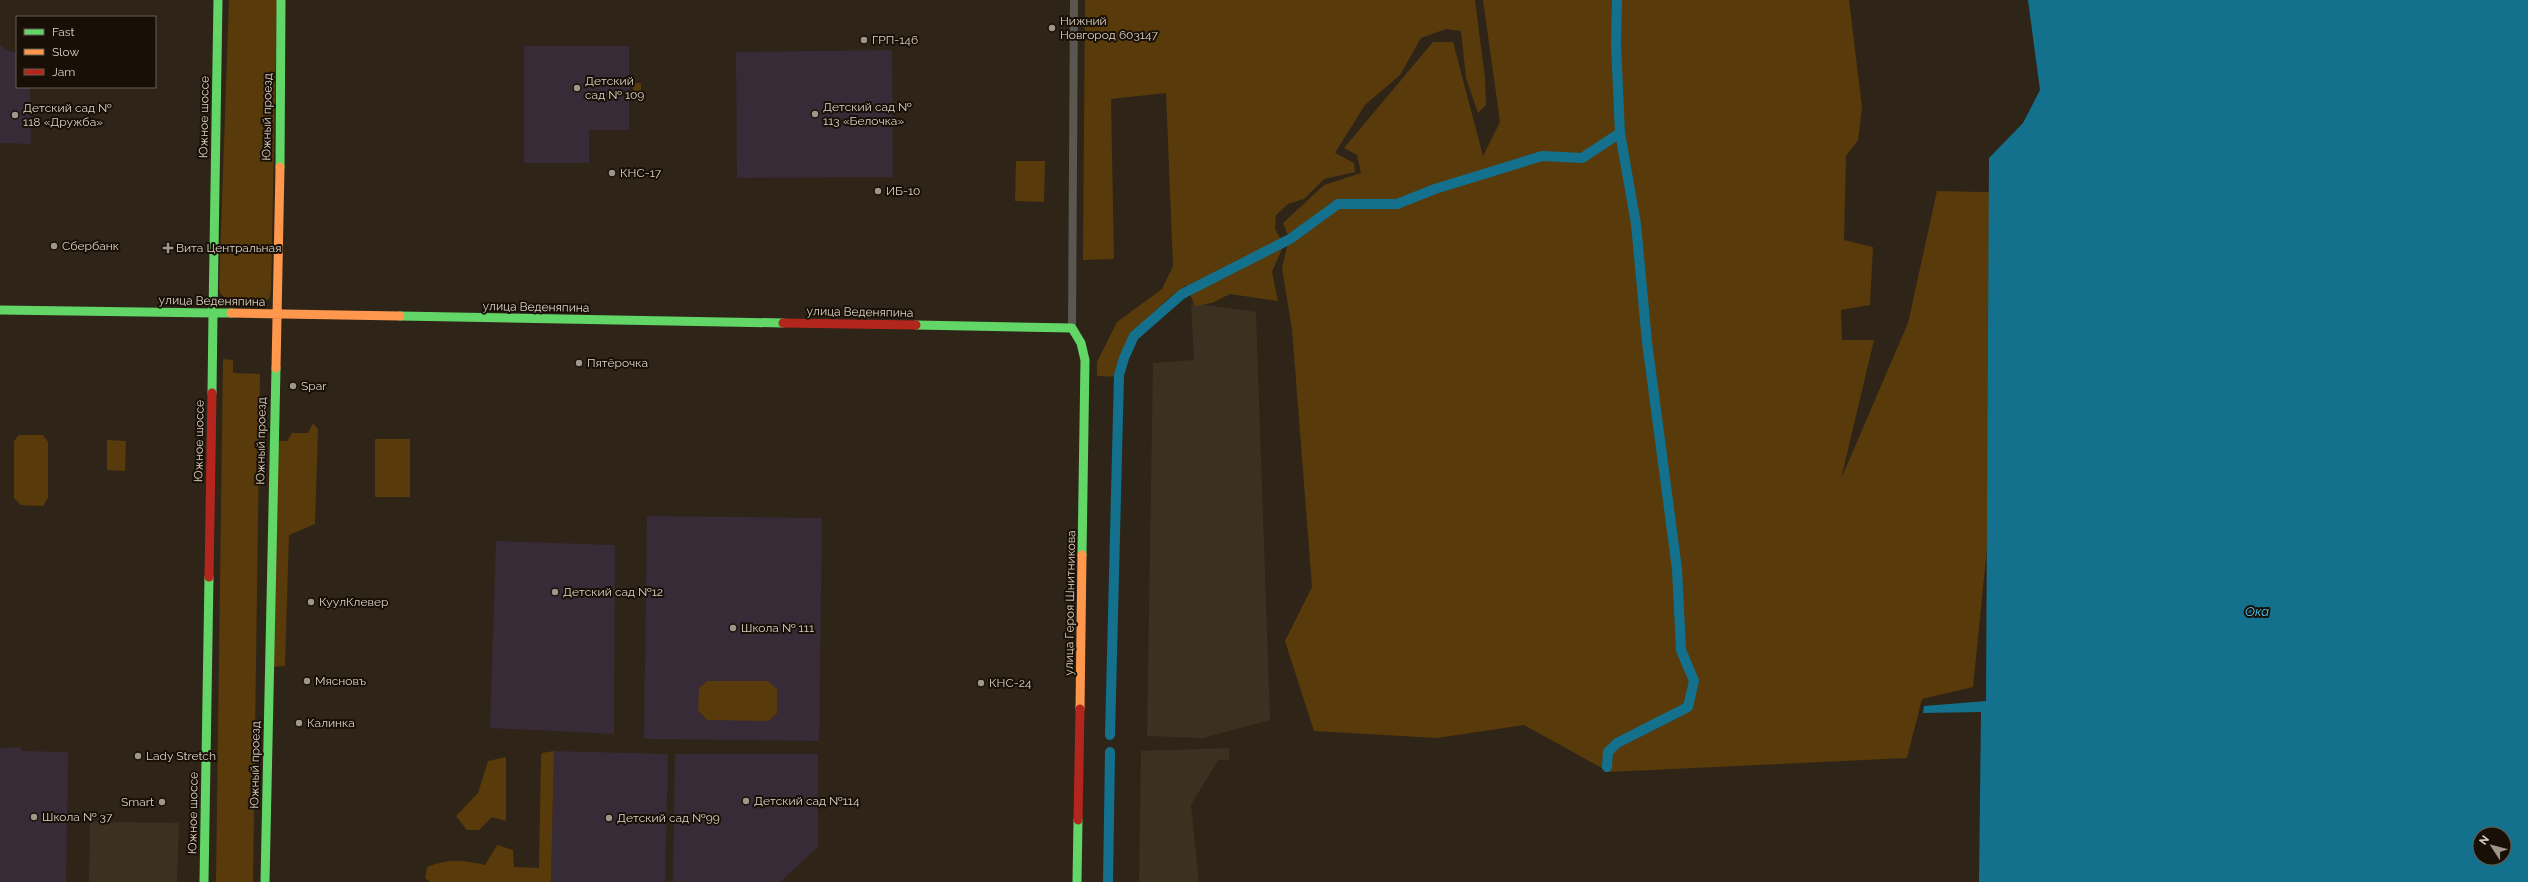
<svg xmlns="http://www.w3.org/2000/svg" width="2528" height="882" viewBox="0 0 2528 882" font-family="Raleway,sans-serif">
  <rect width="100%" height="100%" fill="#2e2518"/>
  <!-- industrial -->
  <path fill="#3b3121" d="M1191,303L1256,312L1270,720L1203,738L1147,736L1153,363L1194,360Z
    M1229,748V760H1218L1191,805L1199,882H1139L1141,751Z
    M90,822L179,823L177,882H89Z"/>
  <!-- education -->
  <path fill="#362b36" d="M0,45L6,50L17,53V87H30L31,144L0,143Z
    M524,46H629V130H589V163H524Z
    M892,50L893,177L737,178L736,52Z
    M647,516L822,518L819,741L644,739Z
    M496,541L615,545L614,734L490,728Z
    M21,747L22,751L68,752L66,882H0V748Z
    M554,751L668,754L665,882H551Z
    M675,754H818V847L780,882H673Z"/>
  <!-- green -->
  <path fill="#583a0b" d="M229,0H277L271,292L269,299L260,302H229L220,293L219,286Z
    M1085,0H1475L1485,78L1486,105L1478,113L1466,78L1461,31L1446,29L1421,38L1400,75L1365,105L1335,153L1354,163L1355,172L1324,179L1304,199L1288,204L1276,215L1275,229L1284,244L1272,272L1278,301L1230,294L1212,303L1195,306L1186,285C1149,313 1131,331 1121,377L1097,376V362L1117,322L1162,289L1173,266L1166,93L1111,99L1114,259L1083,260Z
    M1483,0H1849L1862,107L1858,140L1846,156L1844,240L1873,247L1870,305L1841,310L1842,340H1874L1841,479L1908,323L1937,191L2023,193L1973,687L1922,699L1907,758L1609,772L1524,725L1437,738L1314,731L1285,641L1312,587L1292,329L1282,268L1289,238L1283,223L1324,185L1361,173L1357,155L1344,148L1433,42H1453L1483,156L1500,122Z
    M633,83H641V101H633Z
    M1016,161H1045L1044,202L1015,201Z
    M223,359L233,360V373L260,374L253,882H216Z
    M313,423L318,429L315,524L289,535L285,666L269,667L275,441H287L292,433H308Z
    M19,435H43L48,442V498L43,506L21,505L14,498V441Z
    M375,439H410V497H375Z
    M107,440L126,441L125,471L107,470Z
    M707,681H768L777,689V713L770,720L765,721L707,720L698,710L699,688Z
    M554,751L551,882H430L425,878L427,867C448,859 463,860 485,865L497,845L513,850L514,867L539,868L541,757L542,753Z
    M506,757V821L492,817L479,830H467L456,816L478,793L488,761Z"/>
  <!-- water -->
  <path fill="#13718d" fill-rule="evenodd" d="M2028,0H2528V882H1979L1981,712L1923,713L1924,706L1986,701L1989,158L2023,123L2040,90ZM2480,834H2504V858H2480Z"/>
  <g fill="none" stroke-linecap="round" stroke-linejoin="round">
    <!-- canal -->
    <path stroke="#13718d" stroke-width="10" d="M1110,735L1119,375L1124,358L1134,336L1182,294L1290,239L1338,204H1397L1435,189L1542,156L1582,158L1620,133L1616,45L1617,0
      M1607,767L1608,752L1617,743L1688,707L1694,681L1681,650L1677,569L1647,342L1636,224L1620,133
      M1108,882L1110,752"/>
    <!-- street -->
    <path stroke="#5a5650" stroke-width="8" d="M1072,328L1074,0"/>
    <!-- fast -->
    <path stroke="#63d668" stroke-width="9" d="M218,0L213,313H231
      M280,167L281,0
      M0,310L213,313L212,393
      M400,316L783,323
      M916,325L1072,328L1081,343L1085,360L1082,555
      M204,882L209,577
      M265,882L276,368
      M1077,882L1078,820"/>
    <!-- slow -->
    <path stroke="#ff974d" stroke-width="9" d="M231,313L400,316
      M276,368L280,167
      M1080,709L1082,555"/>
    <!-- jam -->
    <path stroke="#b3261e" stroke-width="9" d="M783,323L916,325
      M209,577L212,393
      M1078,820L1080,709"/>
  </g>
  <!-- markers -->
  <g fill="#9f9588" stroke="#181007" stroke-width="1.5">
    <circle cx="1052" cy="28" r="4"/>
    <circle cx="864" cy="40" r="4"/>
    <circle cx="577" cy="88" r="4"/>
    <circle cx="815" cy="114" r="4"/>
    <circle cx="15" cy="115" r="4"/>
    <circle cx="612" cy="173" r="4"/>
    <circle cx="878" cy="191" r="4"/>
    <circle cx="54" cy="246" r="4"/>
    <path d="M166 242h4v4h4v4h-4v4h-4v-4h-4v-4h4z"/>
    <circle cx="579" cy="363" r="4"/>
    <circle cx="293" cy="386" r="4"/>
    <circle cx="555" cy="592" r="4"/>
    <circle cx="311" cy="602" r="4"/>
    <circle cx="733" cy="628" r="4"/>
    <circle cx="307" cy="681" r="4"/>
    <circle cx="981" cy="683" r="4"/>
    <circle cx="299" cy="723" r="4"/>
    <circle cx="138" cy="756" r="4"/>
    <circle cx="746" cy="801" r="4"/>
    <circle cx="162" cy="802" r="4"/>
    <circle cx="34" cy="817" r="4"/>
    <circle cx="609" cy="818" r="4"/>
  </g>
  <g text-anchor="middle" stroke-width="4" stroke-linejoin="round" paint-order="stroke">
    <!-- poi labels -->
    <g font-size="12" fill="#dcd1c4" stroke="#181007" text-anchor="start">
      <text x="1060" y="25">Нижний<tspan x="1060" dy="14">Новгород 603147</tspan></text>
      <text x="872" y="44">ГРП-146</text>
      <text x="585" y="85">Детский<tspan x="585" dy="14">сад № 109</tspan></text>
      <text x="823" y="111">Детский сад №<tspan x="823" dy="14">113 «Белочка»</tspan></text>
      <text x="23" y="112">Детский сад №<tspan x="23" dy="14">118 «Дружба»</tspan></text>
      <text x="620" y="177">КНС-17</text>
      <text x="886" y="195">ИБ-10</text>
      <text x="62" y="250">Сбербанк</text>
      <text x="176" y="252">Вита Центральная</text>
      <text x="587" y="367">Пятёрочка</text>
      <text x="301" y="390">Spar</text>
      <text x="563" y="596">Детский сад №12</text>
      <text x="319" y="606">КуулКлевер</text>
      <text x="741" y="632">Школа № 111</text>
      <text x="315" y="685">Мясновъ</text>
      <text x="989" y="687">КНС-24</text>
      <text x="307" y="727">Калинка</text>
      <text x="146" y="760">Lady Stretch</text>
      <text x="754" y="805">Детский сад №114</text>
      <text x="154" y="806" text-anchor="end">Smart</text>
      <text x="42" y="821">Школа № 37</text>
      <text x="617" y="822">Детский сад №99</text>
    </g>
    <!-- street labels -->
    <g font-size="12" fill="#dcd1c4" stroke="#181007">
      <text transform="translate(204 117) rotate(-89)" y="4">Южное шоссе</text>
      <text transform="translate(267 117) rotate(-89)" y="4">Южный проезд</text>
      <text transform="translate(212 301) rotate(1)" y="4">улица Веденяпина</text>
      <text transform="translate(536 307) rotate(1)" y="4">улица Веденяпина</text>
      <text transform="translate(860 312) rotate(1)" y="4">улица Веденяпина</text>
      <text transform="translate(199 441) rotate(-89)" y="4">Южное шоссе</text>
      <text transform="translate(261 441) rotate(-89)" y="4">Южный проезд</text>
      <text transform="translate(1070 603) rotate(-89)" y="4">улица Героя Шнитникова</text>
      <text transform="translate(255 765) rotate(-89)" y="4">Южный проезд</text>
      <text transform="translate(193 813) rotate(-89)" y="4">Южное шоссе</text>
    </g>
    <!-- water labels -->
    <g font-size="13" font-style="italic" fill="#4dcffc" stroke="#181007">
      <text x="2257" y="616">Ока</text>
    </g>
  </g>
  <!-- legend -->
  <rect x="16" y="16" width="140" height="72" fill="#181007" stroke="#665d53"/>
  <rect x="24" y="29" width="20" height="6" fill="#63d668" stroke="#665d53"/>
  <text x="52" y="36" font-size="12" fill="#dcd1c4">Fast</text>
  <rect x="24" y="49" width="20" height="6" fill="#ff974d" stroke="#665d53"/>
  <text x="52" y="56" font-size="12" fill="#dcd1c4">Slow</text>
  <rect x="24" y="69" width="20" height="6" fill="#b3261e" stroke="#665d53"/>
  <text x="52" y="76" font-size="12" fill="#dcd1c4">Jam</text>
  <!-- north arrow -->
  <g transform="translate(2492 846) rotate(306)"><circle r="19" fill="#181007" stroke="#665d53"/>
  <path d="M0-3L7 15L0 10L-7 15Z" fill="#9f9588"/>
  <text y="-6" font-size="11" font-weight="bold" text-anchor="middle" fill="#dcd1c4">N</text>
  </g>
</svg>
